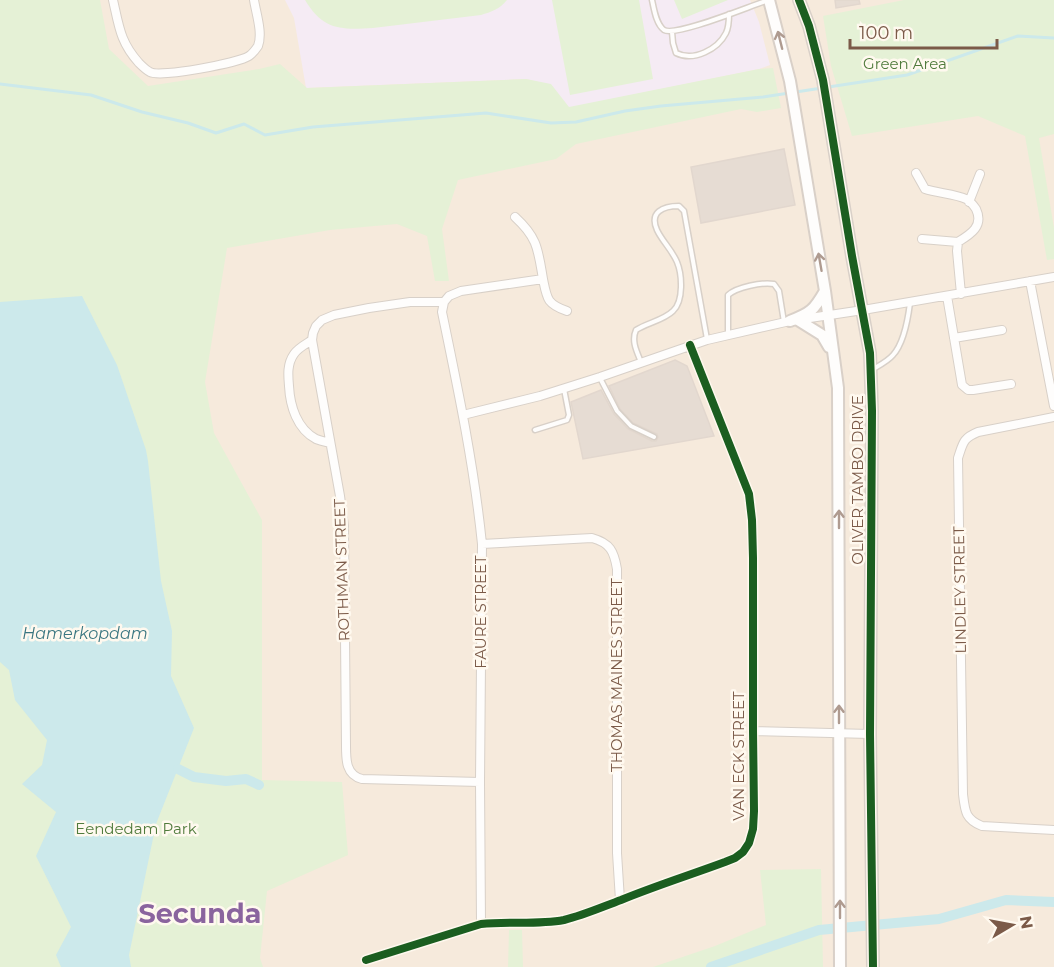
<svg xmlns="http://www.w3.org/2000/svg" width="1054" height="967" viewBox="0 0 1054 967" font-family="Montserrat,sans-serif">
  <rect width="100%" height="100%" fill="#f9f4ec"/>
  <!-- residential -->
  <path fill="#f6eadc" d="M0,0H1054V967H0Z"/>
  <!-- education -->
  <path fill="#f5ebf4" d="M285,0H750L759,22L770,65L759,69L568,108L551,85L526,79L306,88L294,18Z"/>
  <!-- green -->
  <path fill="#e5f1d6" d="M0,0H100L109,49L148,86L259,69L280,64L307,88L526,79L551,84L569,107L759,69L773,68L781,108L757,112L741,109L576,144L556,159L458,180L442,229L449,281H435L427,236L397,224L330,230L227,248L205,382L214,433L262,520V780L342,782L348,855L267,891L260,958L263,967H0Z
    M305,0H507C500,9 491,12 481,15L373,28C340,30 323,30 305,0Z
    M552,0H639L653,79L570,95Z
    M674,0H728L682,19Z
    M904,0H1054V134L1039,138L1054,228V259L1047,260L1025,136L978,116L852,136L831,66L823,16Z
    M821,869L823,967H653L715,946L766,925L760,870Z
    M509,930H522L523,967H508Z"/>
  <!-- water -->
  <path fill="#cce9eb" d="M82,296L117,365L146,450L148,461L161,581L172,631L171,676L194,728L156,824L129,955L131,967H61L56,955L71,927L36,856L56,812L22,784L42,765L47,740L15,700L9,670L0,662V302Z"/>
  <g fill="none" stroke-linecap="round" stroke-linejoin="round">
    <!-- stream -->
    <path stroke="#cce9eb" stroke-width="3" d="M0,84L91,95L142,112L188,123L216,133L244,124L265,135L313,127L486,113L551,123L576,122L625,111L661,106L763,97L907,75L1018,36L1054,38"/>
    <!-- canal -->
    <path stroke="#cce9eb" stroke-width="10" d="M178,769L194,777L226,781L246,779L259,785
      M711,967L819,930L939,919L1006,900L1054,902"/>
  </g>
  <!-- building -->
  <path fill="#e6dcd3" stroke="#e2d7ce" stroke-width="1.5" d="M835,0H859L860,4L836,8Z
    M784,149L795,205L701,223L691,167Z
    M675,360L687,366L714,436L583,459L571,402L601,390L614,414L628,429L652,441H656L658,437L657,434L633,423L620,409L609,386Z"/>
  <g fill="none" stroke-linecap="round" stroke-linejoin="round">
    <defs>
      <path id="lane" d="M652,0C654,9 656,24 664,30C676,37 750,6 766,1
        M672,32L673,43L676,53C694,62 718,49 726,33C729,27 729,20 729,14
        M728,335V295C737,287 762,282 774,284L779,291L784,322
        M641,362C637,352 631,341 636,330C647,323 664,320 673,311C684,301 682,274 677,262C672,250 662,241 657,230C649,212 663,206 679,206L684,211L707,339
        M873,369C880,365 888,361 893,355C904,343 908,319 910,303
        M600,378L617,411L631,426L654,437
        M535,430L567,420L569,415L564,389"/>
      <path id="street" d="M113,0C119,26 120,42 139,63C142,66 146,70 150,72C160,78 238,63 249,56C252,54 256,49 258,46C263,33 256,13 254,0
        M916,173L925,189C937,193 956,194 966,199C970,201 974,206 976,209C984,226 971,234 958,242L957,251L961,294
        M969,202L980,174
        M515,217C538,238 538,250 543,279
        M922,239L958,242
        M1030,281L1054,406
        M947,296L962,385L968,390H973L1011,384
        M444,302H410L369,308L334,315L322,320L316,326L313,333L312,340L340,496L344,526L346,746C346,760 346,775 362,779L480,782
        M444,302L442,312C458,389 474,465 482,544L480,782L481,924
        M444,302L449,296L461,291L543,279C547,299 547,304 567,311
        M954,338L1002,330
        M312,340C306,344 298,348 294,354C287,364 288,375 289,386C290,406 297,429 316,439C321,441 326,442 330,443
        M463,415L540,396L600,377L707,340L790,321L863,310L1054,277
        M1054,417L978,432C963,438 963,443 958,458L963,794C965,811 965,819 982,826L1054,830
        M482,544L592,538C610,543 614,551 617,569V853L620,900
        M753,731L870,734
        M366,960L481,924C509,921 537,925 564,920C584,915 602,907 621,900C655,886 690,875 725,862L735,858L743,852L749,843L753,829L754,811L753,731V558L752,520L749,494L690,345"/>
      <path id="secondary" d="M769,0L790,81L825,291L838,388L840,967
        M799,0L809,26L823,80L852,256L870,353L872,411L870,734L873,967
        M798,320L822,335L829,347
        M790,321C811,313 814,310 825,291"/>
    </defs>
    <!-- lane casing -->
    <use href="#lane" stroke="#d8d0c8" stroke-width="7"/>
    <!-- street casing -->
    <use href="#street" stroke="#d8d0c8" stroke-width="10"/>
    <!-- secondary casing -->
    <use href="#secondary" stroke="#d9d0c8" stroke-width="14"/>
    <!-- lane -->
    <use href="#lane" stroke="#fefdfc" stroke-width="4"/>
    <!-- street -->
    <use href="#street" stroke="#fefdfc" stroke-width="8"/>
    <!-- secondary -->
    <use href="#secondary" stroke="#fefdfc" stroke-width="10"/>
    <defs>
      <path id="cycleway" d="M799,0L809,26L823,80L852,256L870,353L872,411L870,734L873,967
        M366,960L481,924C509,921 537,925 564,920C584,915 602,907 621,900C655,886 690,875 725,862L735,858L743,852L749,843L753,829L754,811L753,731V558L752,520L749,494L690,345"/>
    </defs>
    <!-- cycleway casing -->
    <use href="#cycleway" stroke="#fff9ef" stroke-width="11"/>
    <!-- cycleway -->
    <use href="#cycleway" stroke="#1b5e20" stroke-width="8"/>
  </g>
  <!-- one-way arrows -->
  <defs><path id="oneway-shaft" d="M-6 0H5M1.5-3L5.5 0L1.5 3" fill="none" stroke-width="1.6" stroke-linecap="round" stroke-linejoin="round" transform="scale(1.5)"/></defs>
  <g stroke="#af9b90">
    <use href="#oneway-shaft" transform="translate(780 40) rotate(-104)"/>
    <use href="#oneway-shaft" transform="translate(820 262) rotate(-100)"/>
    <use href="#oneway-shaft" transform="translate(839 519) rotate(-90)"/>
    <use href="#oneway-shaft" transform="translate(839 714) rotate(-90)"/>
    <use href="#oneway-shaft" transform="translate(840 909) rotate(-90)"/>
  </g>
  <g text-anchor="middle" stroke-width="5" stroke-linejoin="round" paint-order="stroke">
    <!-- park labels -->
    <g font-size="15" fill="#507b3c" stroke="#fff9ef">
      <text x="905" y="69">Green Area</text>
      <text x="136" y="834">Eendedam Park</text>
    </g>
    <!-- street labels -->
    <g font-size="15" fill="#7b5a48" stroke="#fff9ef">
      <text transform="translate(858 480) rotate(-90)" y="5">OLIVER TAMBO DRIVE</text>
      <text transform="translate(342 570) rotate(-92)" y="5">ROTHMAN STREET</text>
      <text transform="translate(960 590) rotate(-91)" y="5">LINDLEY STREET</text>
      <text transform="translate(481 612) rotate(-90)" y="5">FAURE STREET</text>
      <text transform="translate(617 675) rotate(-90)" y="5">THOMAS MAINES STREET</text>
      <text transform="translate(739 756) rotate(-90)" y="5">VAN ECK STREET</text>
    </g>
    <!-- water labels -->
    <g font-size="16" font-style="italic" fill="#3a7681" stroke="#fff9ef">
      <text x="85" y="639">Hamerkopdam</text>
    </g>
    <!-- town labels -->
    <g font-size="27" font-weight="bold" fill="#8a649e" stroke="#fff9ef">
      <text x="200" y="923">Secunda</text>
    </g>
  </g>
  <!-- north arrow -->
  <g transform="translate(1012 925) rotate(80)" stroke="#fff9ef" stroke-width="4.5" paint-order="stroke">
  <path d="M0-4.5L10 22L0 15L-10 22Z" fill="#7b5a48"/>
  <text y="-9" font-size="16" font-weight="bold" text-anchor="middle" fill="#7b5a48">N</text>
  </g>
  <!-- scale -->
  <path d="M850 39v9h147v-9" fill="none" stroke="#7b5a48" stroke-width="3"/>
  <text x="859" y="39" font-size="18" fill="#7b5a48" stroke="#fff9ef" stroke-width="4.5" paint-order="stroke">100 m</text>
</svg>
